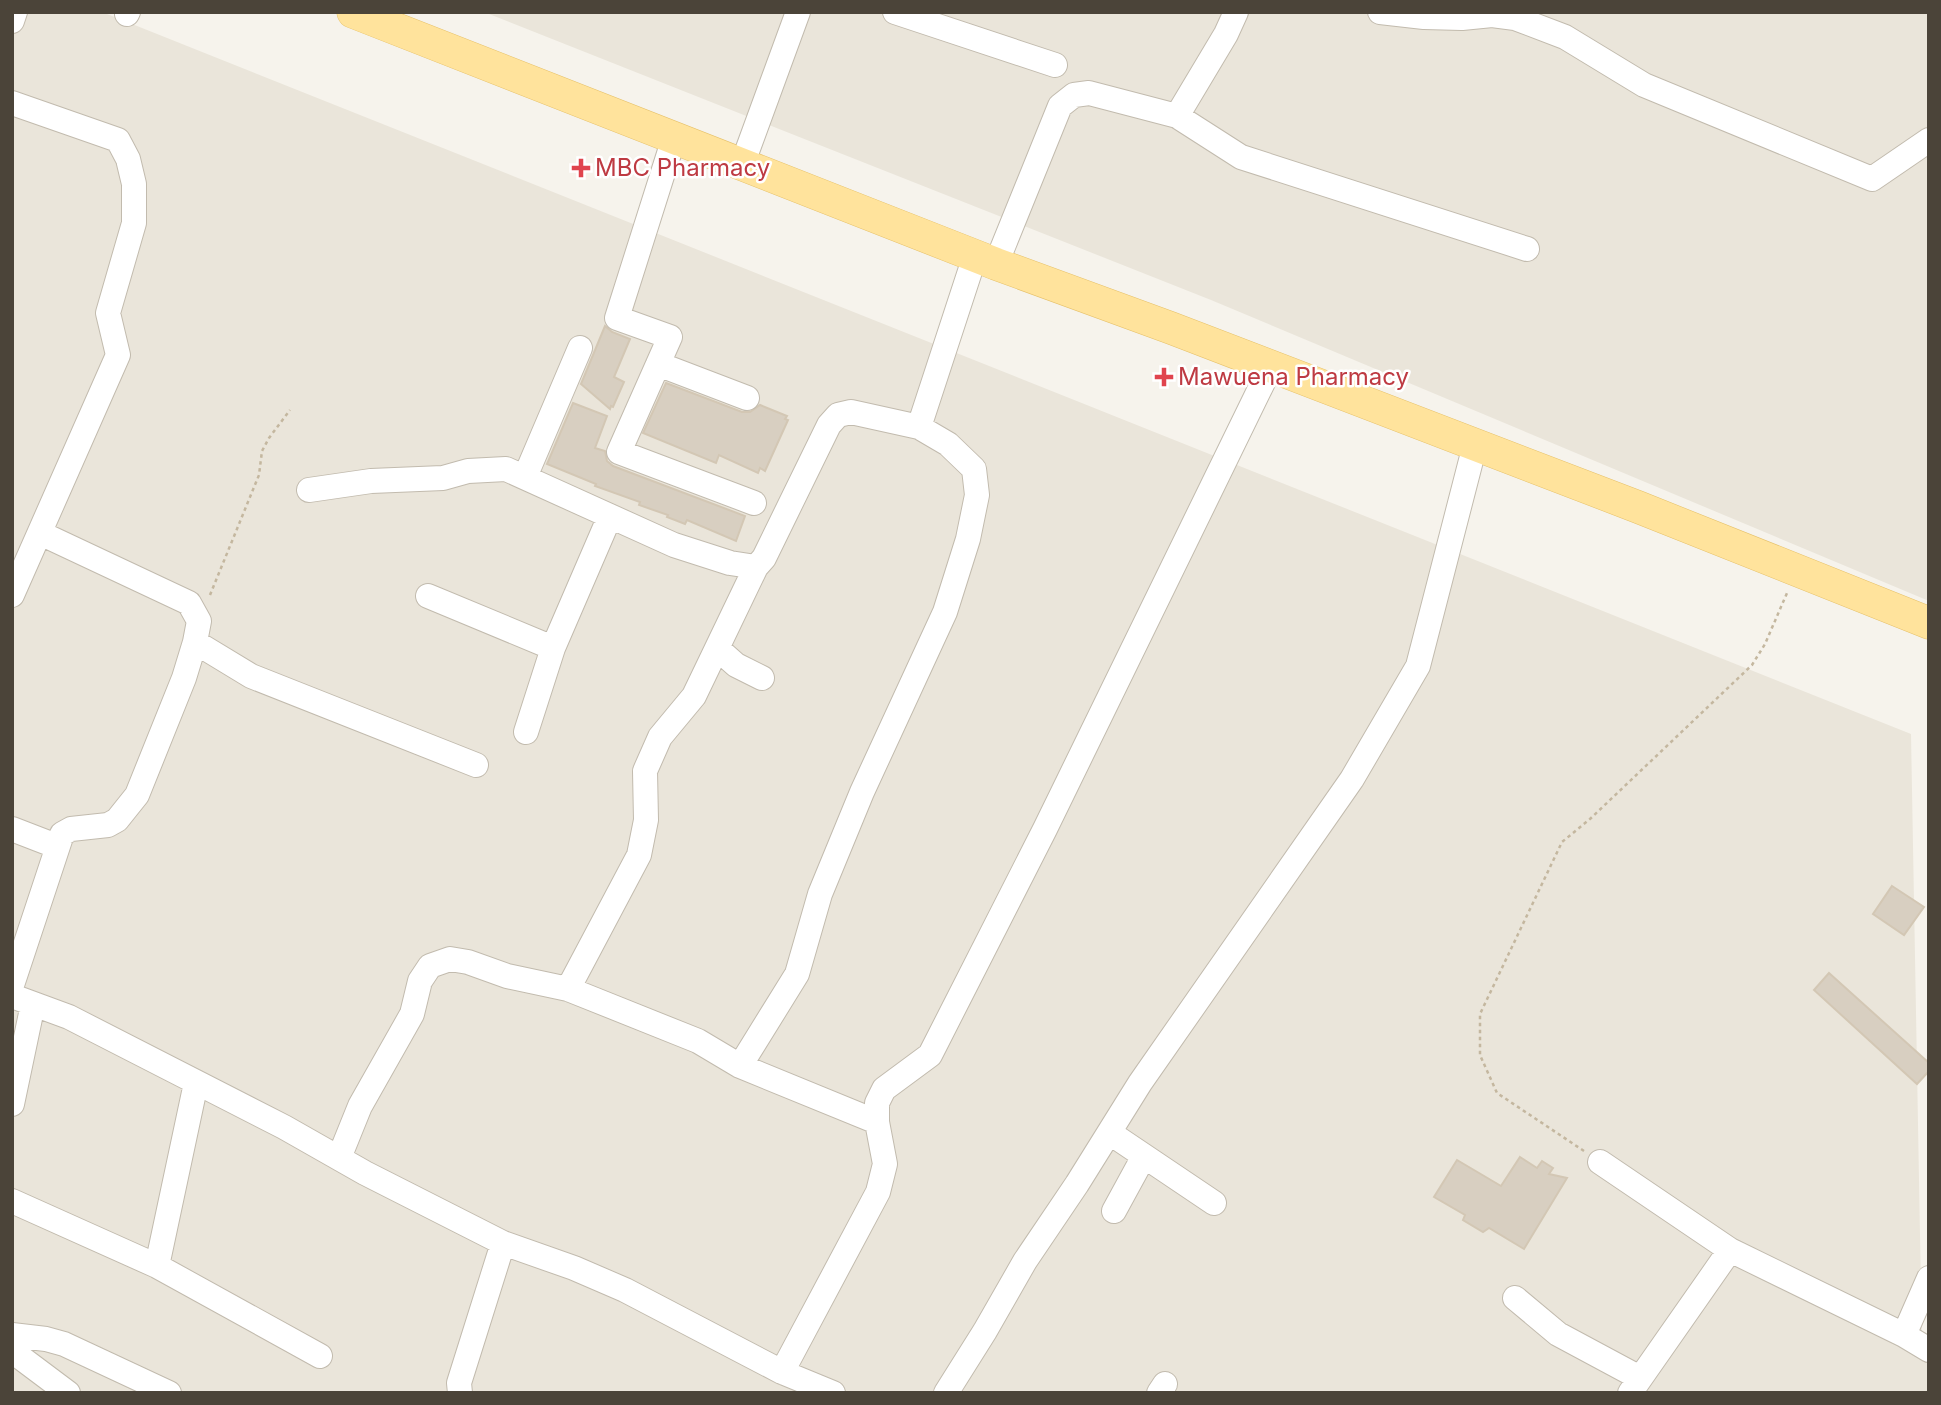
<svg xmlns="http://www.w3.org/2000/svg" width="1941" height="1405" viewBox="0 0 1941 1405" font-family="Inter,sans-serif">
  <rect width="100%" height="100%" fill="#f6f3ec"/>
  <!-- residential -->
  <path fill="#eae5da" d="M12,12H102L1911,734L1922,1346L1929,1350V1393H12Z
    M484,12H1929V601L1211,300Z"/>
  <!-- building -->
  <path fill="#d8cfc1" stroke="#d3c7b4" stroke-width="2" d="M605,326L612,332L630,339L614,377L624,382L613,407L611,406L610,409L581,384Z
    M666,383L742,412H750L760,405L787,416L785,419L788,420L765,471L760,468L758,473L719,455L716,463L643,433Z
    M573,403L607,416L595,448L605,451L607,461L613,466L745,516L736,541L687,520L685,524L667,517L668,515L639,505L640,502L595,486L596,484L547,464Z
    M1892,886L1924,907L1904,935L1873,914Z
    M1829,973L1929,1063V1071L1917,1084L1814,990Z
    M1520,1157L1537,1168L1542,1161L1553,1168L1549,1174L1567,1178L1524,1249L1489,1228L1483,1232L1463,1220L1465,1215L1434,1197L1457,1160L1501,1186Z"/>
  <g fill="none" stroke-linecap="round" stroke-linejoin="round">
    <defs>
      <path id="minor" d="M895,12L1055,65
        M1380,12L1424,17L1462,18L1492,15L1515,18L1565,37L1644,85L1872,179L1929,140
        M127,14L128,12
        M12,21L15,12
        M12,103L118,140L128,159L134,184V223L108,313L118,355L12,595
        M1177,116L1241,157L1527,249
        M674,138L617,318L670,337L619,452L754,503
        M742,165L798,12
        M996,264L1060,106L1074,95L1089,93L1177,116L1226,34L1236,12
        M658,364L747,398
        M525,477L580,348
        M309,490L371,481L443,478L468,471L506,469L674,545L730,563L756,567L764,558L829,425L838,415L851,412L919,427L975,256
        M428,596L553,648
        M195,642L251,676L476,765
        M718,649L736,665L762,678
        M526,732L553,648L610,516
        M12,829L56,846
        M12,985L62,834L71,829L108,825L117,820L137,795L184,678L195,642L199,621L189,603L40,533
        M568,989L639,855L646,820L645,771L660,737L694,696L756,567
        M12,996L69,1017L284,1127L365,1173L503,1243L574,1268L625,1290L782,1372L833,1393
        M740,1066L797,974L820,894L862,792L945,612L968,539L977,495L974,469L948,444L919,427
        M12,1104L33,1004
        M1110,1133L1214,1203
        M339,1158L360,1106L412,1014L420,981L430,966L450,959L468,962L507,976L568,989L698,1041L740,1066L877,1122
        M1600,1162L1730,1250L1904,1335L1929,1350
        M12,1201L157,1266L320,1356
        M1114,1211L1144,1156
        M157,1266L196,1083
        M1515,1298L1558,1334L1640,1378
        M12,1335L46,1339L64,1344L169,1393
        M1904,1335L1929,1278
        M12,1351L68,1393
        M782,1372L878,1192L885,1164L877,1122V1103L884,1089L930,1055L1045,829L1271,366
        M460,1393L459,1383L503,1243
        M946,1393L985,1331L1025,1261L1077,1184L1140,1083L1352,779L1418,666L1475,445
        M1159,1393L1165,1384
        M1630,1393L1730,1250"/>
      <path id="major" d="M353,12L996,264L1171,328L1638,507L1929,623"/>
    </defs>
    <!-- minor casing -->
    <use href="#minor" stroke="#c2bbae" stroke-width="26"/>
    <!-- major casing -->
    <use href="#major" stroke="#e6c16a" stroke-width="33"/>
    <!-- path -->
    <path stroke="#c4b79f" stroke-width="2.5" stroke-dasharray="3.5 3.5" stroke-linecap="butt" d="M210,595L259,475L262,451L269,438L290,410
      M1584,1151L1497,1093L1480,1055V1014L1562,842L1590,819L1752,665L1765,644L1787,593"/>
    <!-- minor -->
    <use href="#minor" stroke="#fff" stroke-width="24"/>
    <!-- major -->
    <use href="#major" stroke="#ffe39c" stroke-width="32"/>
  </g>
  <!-- markers -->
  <g fill="#e0444e" stroke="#fff" stroke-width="2.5">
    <path d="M577.5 157.5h7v7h7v7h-7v7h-7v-7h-7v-7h7z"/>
    <path d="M1160.5 366.5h7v7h7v7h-7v7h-7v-7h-7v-7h7z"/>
  </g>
  <g text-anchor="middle" stroke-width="5" stroke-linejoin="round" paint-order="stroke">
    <!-- health labels -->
    <g font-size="24" fill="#be3a42" stroke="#fff" text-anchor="start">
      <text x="595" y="176">MBC Pharmacy</text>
      <text x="1178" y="385">Mawuena Pharmacy</text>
    </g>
  </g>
  <!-- border -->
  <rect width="1941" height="1405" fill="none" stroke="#4b4439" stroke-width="28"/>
</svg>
